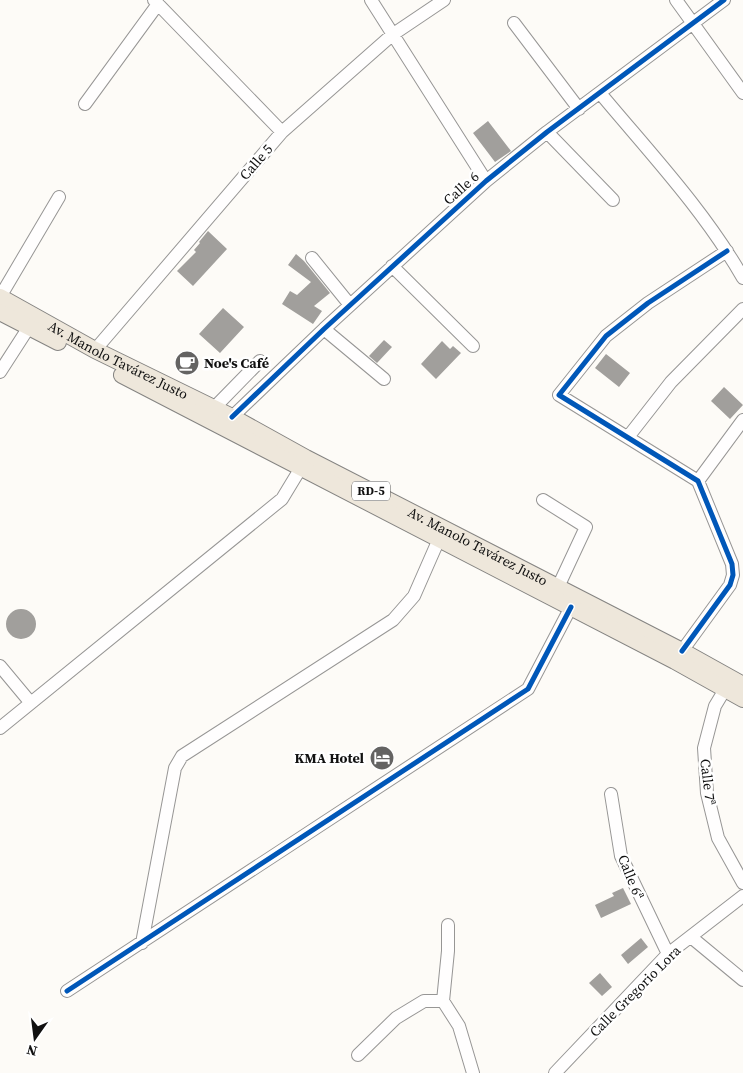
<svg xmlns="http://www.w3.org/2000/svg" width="743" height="1073" viewBox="0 0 743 1073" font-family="'Source Serif 4',serif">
  <rect width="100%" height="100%" fill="#fdfbf7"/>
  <!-- building -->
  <path fill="#a19f9c" d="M488,121L511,151L495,162L473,133Z
    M208,231L227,249L193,286L177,271L196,252L194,250L200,243L199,242Z
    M296,254L304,261L330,293L314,306L322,311L313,324L282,304L290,291L297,295L311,282L288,265Z
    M223,308L244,327L220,353L199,334Z
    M384,340L392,347L377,363L369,356Z
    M442,341L450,349L453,346L461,353L436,379L421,364Z
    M606,354L630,373L619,387L595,368Z
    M724,387L743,405L730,419L711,401Z
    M6 624a15 15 0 1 1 30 0a15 15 0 1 1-30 0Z
    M623,888L631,904L601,918L595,905L614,896L612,893Z
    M641,938L648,947L628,964L621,955Z
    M600,973L612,987L602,996L589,983Z"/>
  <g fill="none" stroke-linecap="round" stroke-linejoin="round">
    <defs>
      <path id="minor" d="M154,0L282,132
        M371,0L486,181
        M676,0L743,93
        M514,23L579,109
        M600,93C650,153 704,210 743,278
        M85,104L158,4
        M547,132L613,200
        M312,258L350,305
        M392,266L473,346
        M0,297L59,197
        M324,329L384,379
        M95,350L282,132L392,35L444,0
        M0,372L29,327
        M214,408L260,361
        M232,417L324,329L486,181L547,132L724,0
        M628,437L671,382L743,309
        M698,481L743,420
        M543,500L586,527L558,587
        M682,651L730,585L733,575L732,564L698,481L559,395L606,336L648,303L727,251
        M0,666L30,702
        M730,681L715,706L704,748L707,793L718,838L743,883
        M0,728L282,499L305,461
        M611,794L621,856L668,954
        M691,937L743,980
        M142,943L175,768L182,756L393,620L414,596L439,539
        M67,991L528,689L571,607
        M443,1001L448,951V925
        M358,1055L396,1018L424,1001H443L459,1026L473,1073
        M555,1073L668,954L743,896"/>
      <g id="major">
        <path id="s1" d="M0,297L95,350L232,417L306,458L682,651L743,685"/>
        <path d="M0,312L58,342"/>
        <path d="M122,375L675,661L743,699"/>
      </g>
    </defs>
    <!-- minor casing -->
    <use href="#minor" stroke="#979695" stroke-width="14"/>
    <!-- major casing -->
    <use href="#major" stroke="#858482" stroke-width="18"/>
    <!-- minor -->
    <use href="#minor" stroke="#fffefe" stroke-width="12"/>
    <!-- major -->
    <use href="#major" stroke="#eee7db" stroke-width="16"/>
    <defs>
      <path id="cycleway" d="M232,417L324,329L486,181L547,132L724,0
        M682,651L730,585L733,575L732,564L698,481L559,395L606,336L648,303L727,251
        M67,991L528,689L571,607"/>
    </defs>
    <!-- cycleway casing -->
    <use href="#cycleway" stroke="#fff" stroke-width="8"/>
    <!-- cycleway -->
    <use href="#cycleway" stroke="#0057b8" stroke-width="5"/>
  </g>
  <!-- icons -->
  <defs>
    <symbol id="cafe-disc" viewBox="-11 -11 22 22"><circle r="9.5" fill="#646362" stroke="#fff"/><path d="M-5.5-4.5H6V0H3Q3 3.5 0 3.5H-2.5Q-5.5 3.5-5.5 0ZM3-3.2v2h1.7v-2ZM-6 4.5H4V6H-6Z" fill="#fff"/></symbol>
    <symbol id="hotel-disc" viewBox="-11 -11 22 22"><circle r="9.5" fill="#646362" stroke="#fff"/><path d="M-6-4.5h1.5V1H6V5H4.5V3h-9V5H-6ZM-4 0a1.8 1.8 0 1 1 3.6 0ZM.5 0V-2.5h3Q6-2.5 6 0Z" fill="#fff"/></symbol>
  </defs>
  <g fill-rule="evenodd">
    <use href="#cafe-disc" x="173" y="349" width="28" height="28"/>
    <use href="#hotel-disc" x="368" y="744" width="28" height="28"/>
  </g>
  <g text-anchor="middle" stroke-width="5" stroke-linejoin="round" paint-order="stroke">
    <!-- shield labels -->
    <rect fill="#fff" stroke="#585858" stroke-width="1" x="352" y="481.5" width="38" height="19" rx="4"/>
    <g font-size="12" font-weight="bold" fill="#111">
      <text x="371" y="495">RD-5</text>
    </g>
    <!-- street labels -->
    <g font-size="14" fill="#111" stroke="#fff">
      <text transform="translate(256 162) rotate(-49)" y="5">Calle 5</text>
      <text transform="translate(461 188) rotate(-42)" y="5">Calle 6</text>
      <text dy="5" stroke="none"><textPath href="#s1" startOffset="134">Av. Manolo Tavárez Justo</textPath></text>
      <text dy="5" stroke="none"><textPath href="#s1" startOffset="539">Av. Manolo Tavárez Justo</textPath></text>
      <text transform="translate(708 782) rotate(83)" y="5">Calle 7ª</text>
      <text transform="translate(631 877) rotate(68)" y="5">Calle 6ª</text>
      <text transform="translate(635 991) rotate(-45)" y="5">Calle Gregorio Lora</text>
    </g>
    <!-- poi labels -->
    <g font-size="14" font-weight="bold" fill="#111" stroke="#fff" text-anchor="start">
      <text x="204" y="368">Noe's Café</text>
      <text x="364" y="763" text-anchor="end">KMA Hotel</text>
    </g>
  </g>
  <!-- north arrow -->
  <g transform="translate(35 1038) rotate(194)" stroke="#ffffff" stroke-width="4" paint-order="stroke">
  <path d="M0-4L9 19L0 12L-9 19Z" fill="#111111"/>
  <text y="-8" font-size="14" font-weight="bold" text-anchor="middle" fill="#111111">N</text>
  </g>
</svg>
